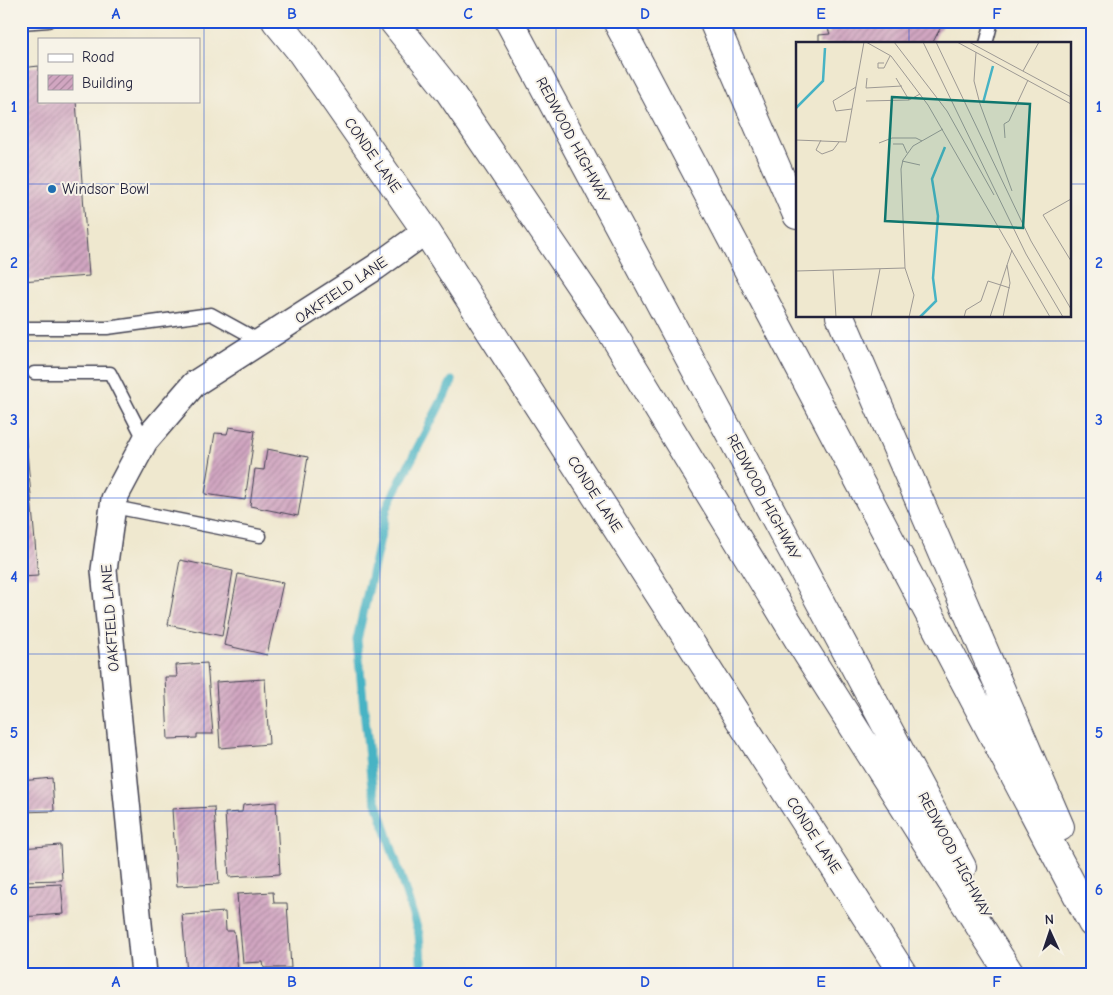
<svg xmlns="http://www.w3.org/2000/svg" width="1113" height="995" viewBox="0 0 1113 995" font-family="'Comic Neue',sans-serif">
  <defs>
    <pattern id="building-hatch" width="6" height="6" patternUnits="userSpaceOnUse" patternTransform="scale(1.25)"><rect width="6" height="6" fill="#d1a6c1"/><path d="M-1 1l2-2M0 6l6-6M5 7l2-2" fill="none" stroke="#a9879e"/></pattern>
  </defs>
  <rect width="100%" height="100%" fill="#f7f3e8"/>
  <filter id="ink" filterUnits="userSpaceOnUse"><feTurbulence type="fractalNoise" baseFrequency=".02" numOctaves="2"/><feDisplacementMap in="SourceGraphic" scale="10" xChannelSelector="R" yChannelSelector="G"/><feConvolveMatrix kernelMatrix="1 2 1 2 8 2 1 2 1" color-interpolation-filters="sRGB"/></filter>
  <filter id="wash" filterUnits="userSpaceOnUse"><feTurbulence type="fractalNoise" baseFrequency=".0096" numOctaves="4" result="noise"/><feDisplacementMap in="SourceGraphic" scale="20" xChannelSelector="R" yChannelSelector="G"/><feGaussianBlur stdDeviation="1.12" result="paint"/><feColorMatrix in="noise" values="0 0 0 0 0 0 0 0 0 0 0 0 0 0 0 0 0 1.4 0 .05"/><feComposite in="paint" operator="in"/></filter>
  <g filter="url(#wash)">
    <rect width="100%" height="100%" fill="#efe8cf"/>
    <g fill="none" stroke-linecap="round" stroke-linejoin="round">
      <!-- stream -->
      <path stroke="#47b3c4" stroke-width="9" d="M422,974L419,934L372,787L357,640L387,507L452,381"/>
    </g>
    <g id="blocks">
      <!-- building -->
      <path fill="url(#building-hatch)" d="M825,21H944L932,44H819V35L830,34Z
        M39,66V101H76L89,276L21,281V68Z
        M229,427L255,431L245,500L205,494L215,433L227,434Z
        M21,428H25L38,576L21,577Z
        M267,449L308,457L298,516L250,506L255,469L264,470Z
        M180,560L233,571L222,636L168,625Z
        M238,574L283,583L267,655L224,645Z
        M207,663L213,734H197V738L168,739L165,677H177L176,665Z
        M265,679L269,744L220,748L216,682Z
        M52,778L54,811L21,812V781Z
        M276,802L280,874L229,877L225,813L242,812L243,805Z
        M214,807L219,884L177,886L172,809Z
        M60,845L62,880L21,881V848Z
        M61,884L64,914L21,917V886Z
        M273,892L274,903H287L291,968H264L263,962L243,963L237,894Z
        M225,912L226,931H234L238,970L213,972V974H187L182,913L184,915Z"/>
    </g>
  </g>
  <g filter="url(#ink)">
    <use href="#blocks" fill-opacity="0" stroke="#414051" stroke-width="1"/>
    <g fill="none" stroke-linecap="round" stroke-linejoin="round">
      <defs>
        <path id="service" d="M21,23L48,21
          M986,44L992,21
          M21,328H107L211,314L262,342
          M34,373H110L145,441
          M114,507L260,536"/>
        <path id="minor" d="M144,974L104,570L114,499L145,441L194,384L376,267L426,231"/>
        <path id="tertiary" d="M276,21L299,49L426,231L903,974"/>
        <path id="motorway" d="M393,21L449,91L611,331L803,647L1010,974
          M509,21L962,867
          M617,21L1092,923
          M713,21L797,215
          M840,316L1060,827"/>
      </defs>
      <!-- service casing -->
      <use href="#service" stroke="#414051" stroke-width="15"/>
      <!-- minor casing -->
      <use href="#minor" stroke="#414051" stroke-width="28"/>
      <!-- tertiary casing -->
      <use href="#tertiary" stroke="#414051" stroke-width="30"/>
      <!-- motorway casing -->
      <use href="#motorway" stroke="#414051" stroke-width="30"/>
      <!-- service -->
      <use href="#service" stroke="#fff" stroke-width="12"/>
      <!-- minor -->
      <use href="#minor" stroke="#fff" stroke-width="25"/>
      <!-- tertiary -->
      <use href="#tertiary" stroke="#fff" stroke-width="28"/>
      <!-- motorway -->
      <use href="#motorway" stroke="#fff" stroke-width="28"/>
    </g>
  </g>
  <!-- grid -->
  <path fill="none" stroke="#1d4ed8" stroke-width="1" stroke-opacity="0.55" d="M204,21V974M380,21V974M556,21V974M733,21V974M909,21V44M21,184H797M1069,184H1092M909,316V974M21,341H1092M21,498H1092M21,654H1092M21,811H1092"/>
  <!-- markers -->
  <circle fill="#1f6fb2" stroke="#f7f3e8" stroke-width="2" cx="52" cy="189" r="5"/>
  <g text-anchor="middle" stroke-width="4" stroke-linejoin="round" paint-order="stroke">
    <!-- street labels -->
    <g font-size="15" fill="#22223b" stroke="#f7f3e8">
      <text transform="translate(573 140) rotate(62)" y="5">REDWOOD HIGHWAY</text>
      <text transform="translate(373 155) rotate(55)" y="5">CONDE LANE</text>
      <text transform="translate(341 290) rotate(-34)" y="5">OAKFIELD LANE</text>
      <text transform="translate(595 494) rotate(57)" y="5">CONDE LANE</text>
      <text transform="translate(764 497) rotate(62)" y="5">REDWOOD HIGHWAY</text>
      <text transform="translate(110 618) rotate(-94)" y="5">OAKFIELD LANE</text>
      <text transform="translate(814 835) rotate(57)" y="5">CONDE LANE</text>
      <text transform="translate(955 855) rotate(62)" y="5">REDWOOD HIGHWAY</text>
    </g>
    <!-- poi labels -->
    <g font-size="15" fill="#22223b" stroke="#f7f3e8" text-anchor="start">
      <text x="62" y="194">Windsor Bowl</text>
    </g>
  </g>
  <!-- overview -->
  <g transform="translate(796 42)">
    <rect width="275" height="275" fill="#efe8cf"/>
    <path fill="none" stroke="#47b3c4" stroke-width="2.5" d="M187,61L197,24M0,66L27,39L29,6M124,275L140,259L137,236L142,174L136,137L149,105"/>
    <path fill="none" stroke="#9d9994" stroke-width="1" d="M70,0L95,14L132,63L254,275M98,0L151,69L198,153M127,0L230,212L267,275M140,0L235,199L275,267M161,0L275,62M173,0L275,55M180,10L178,39L184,62L216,149M88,21H82V26H88L94,14M227,29L243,0M71,36L70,46L106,44M100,36L113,58M70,59L113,58L124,52M56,67L40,69L37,59L60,45M209,96L208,82L213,79L232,38M0,98L50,100L68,0M25,98L20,108L26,112L37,108L43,100M83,101L96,96H120L126,99M97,102H107L111,111M106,119L124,123M275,157L247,173L275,219M37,228L40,275M0,229L109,226M75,275L84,227M113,275L118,253L109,226L105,127L107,118L117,104L147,87M168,275L170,268L185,259L192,239L214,246M194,275L216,208M207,275L214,241L211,223"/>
    <path fill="#0f766e" fill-opacity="0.15" stroke="#0f766e" stroke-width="2.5" d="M96,55L234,62L227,186L89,179Z"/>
    <rect width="275" height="275" fill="none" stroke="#22223b" stroke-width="2.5"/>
  </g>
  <!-- margin -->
  <rect width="1113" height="995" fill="none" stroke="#f7f3e8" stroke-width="55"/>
  <!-- legend -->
  <rect x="38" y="38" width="162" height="65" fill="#f7f3e8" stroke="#a29fa3"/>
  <rect x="48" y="54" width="25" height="8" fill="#ffffff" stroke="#a29fa3"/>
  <text x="82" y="62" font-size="15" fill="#22223b">Road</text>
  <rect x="48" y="75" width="25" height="15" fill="url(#building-hatch)" stroke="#a29fa3"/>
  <text x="82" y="88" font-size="15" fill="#22223b">Building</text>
  <!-- north arrow -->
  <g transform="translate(1050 932) rotate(357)" stroke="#f7f3e8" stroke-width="4" paint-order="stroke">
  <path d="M0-4L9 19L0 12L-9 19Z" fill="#22223b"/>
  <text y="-8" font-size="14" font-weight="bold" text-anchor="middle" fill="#22223b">N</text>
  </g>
  <rect x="28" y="28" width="1058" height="940" fill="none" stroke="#1d4ed8" stroke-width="2"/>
  <g font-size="16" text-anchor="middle" font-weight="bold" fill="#1d4ed8">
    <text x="116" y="19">A</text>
    <text x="292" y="19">B</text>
    <text x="468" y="19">C</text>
    <text x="645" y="19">D</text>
    <text x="821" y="19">E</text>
    <text x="997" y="19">F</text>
    <text x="14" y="112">1</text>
    <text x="1099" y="112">1</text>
    <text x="14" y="268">2</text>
    <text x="1099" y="268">2</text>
    <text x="14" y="425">3</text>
    <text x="1099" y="425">3</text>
    <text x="14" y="582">4</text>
    <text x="1099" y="582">4</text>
    <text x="14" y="738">5</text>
    <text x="1099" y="738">5</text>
    <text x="14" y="895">6</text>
    <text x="1099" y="895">6</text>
    <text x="116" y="987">A</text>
    <text x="292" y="987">B</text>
    <text x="468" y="987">C</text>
    <text x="645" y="987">D</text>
    <text x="821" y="987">E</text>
    <text x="997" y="987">F</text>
  </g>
</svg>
